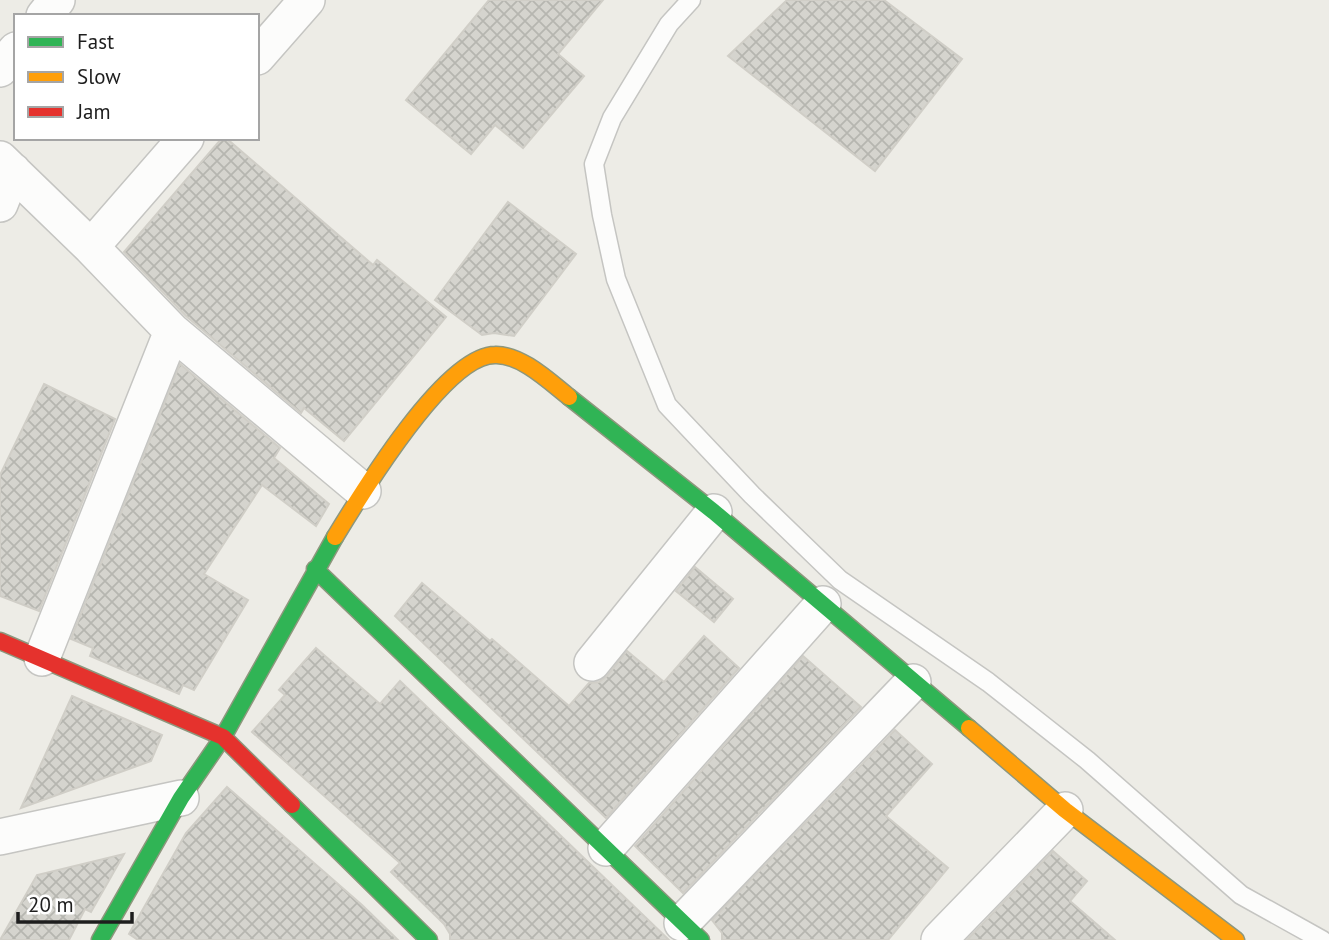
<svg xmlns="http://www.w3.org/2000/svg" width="1329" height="940" viewBox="0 0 1329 940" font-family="'PT Sans',sans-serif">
  <defs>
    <pattern id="building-cross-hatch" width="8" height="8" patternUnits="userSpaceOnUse" patternTransform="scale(1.75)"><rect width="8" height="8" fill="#d5d4ce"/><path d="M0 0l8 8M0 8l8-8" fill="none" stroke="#b6b6b0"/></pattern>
  </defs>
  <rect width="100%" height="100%" fill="#edece6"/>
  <!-- building -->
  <path fill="url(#building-cross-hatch)" stroke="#d0cec7" stroke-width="2" d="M489,0H603L558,54L584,76L523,148L495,125L471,154L406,100Z
    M787,0H884L962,59L875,171L728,56Z
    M222,138H226L373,265L377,260L446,317L344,441L304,408L301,413L186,316L124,252Z
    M508,202L576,254L514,336L494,333L482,335L435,300Z
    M180,364L280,448L274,458L329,504L316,526L262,485L204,574L248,600L194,690L183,685L179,694L90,656L93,648L71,639Z
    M44,384L115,419L39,611L0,596V475Z
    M695,567L733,599L714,622L676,591Z
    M422,583L490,641L492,639L569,706L589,683L599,682L607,676L627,651L664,682L704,636L739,668L606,818L395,616Z
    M316,648L380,704L400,681L669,940H450V934L444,924L391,872L400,863L252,732L285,695L279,690Z
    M803,656L861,707L683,893L635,846Z
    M72,696L162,735L151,761L21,808Z
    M895,730L932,764L886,816L948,868L888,940H722V933L712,920Z
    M227,787L362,905L398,940H138L129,934L186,833Z
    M1053,851L1087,881L1070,901L1115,940H967Z
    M124,854L91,912L85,909L69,940H0L37,875Z"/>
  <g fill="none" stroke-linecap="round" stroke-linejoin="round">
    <defs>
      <path id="lane" d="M691,0L669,24L612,118L594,164L602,215L616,279L667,405L752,495L840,580L988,682L1087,760L1241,895L1322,940"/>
      <path id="street" d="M44,16L57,0
        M257,57L307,0
        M0,69L16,50
        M0,159L91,247L172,331L363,491
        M0,204L13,171
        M91,247L186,138
        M42,658L172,331
        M592,663L714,512
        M0,837L181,798
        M606,848L823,604
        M682,923L913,682
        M939,940L1065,810"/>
      <path id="fast" d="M569,397L714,512L969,728
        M315,569L701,940
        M292,805L429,940
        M100,940L181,798L223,737L335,537"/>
      <path id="slow" d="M335,537C360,496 445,355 495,355C521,354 550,382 569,397
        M969,728L1065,810L1236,940"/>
      <path id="jam" d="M0,641L223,737L292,805"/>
    </defs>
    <!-- lane casing -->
    <use href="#lane" stroke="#c5c5c2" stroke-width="21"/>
    <!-- street casing -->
    <use href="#street" stroke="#c5c5c2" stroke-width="38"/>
    <!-- fast casing -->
    <use href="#fast" stroke="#8d977d" stroke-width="19"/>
    <!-- slow casing -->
    <use href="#slow" stroke="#8d977d" stroke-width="19"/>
    <!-- jam casing -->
    <use href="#jam" stroke="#8d977d" stroke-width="19"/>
    <!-- lane -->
    <use href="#lane" stroke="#fcfcfb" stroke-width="18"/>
    <!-- street -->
    <use href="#street" stroke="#fcfcfb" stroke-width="35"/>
    <!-- fast -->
    <use href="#fast" stroke="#30b455" stroke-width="16"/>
    <!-- slow -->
    <use href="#slow" stroke="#ff9f0a" stroke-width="16"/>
    <!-- jam -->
    <use href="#jam" stroke="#e5322d" stroke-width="16"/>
  </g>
  <!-- legend -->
  <rect x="14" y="14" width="245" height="126" fill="#ffffff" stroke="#a5a5a5" stroke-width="2"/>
  <rect x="28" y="37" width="35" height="10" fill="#30b455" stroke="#a5a5a5" stroke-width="2"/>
  <text x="77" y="49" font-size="21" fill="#1e1e1e">Fast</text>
  <rect x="28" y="72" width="35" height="10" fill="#ff9f0a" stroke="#a5a5a5" stroke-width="2"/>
  <text x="77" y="84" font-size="21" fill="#1e1e1e">Slow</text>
  <rect x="28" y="107" width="35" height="10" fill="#e5322d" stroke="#a5a5a5" stroke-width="2"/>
  <text x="77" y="119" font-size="21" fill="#1e1e1e">Jam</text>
  <!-- scale -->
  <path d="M18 912v10h114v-10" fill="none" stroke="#1e1e1e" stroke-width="3.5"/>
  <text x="28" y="912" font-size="21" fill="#1e1e1e" stroke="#ffffff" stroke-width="5" paint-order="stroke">20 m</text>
</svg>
